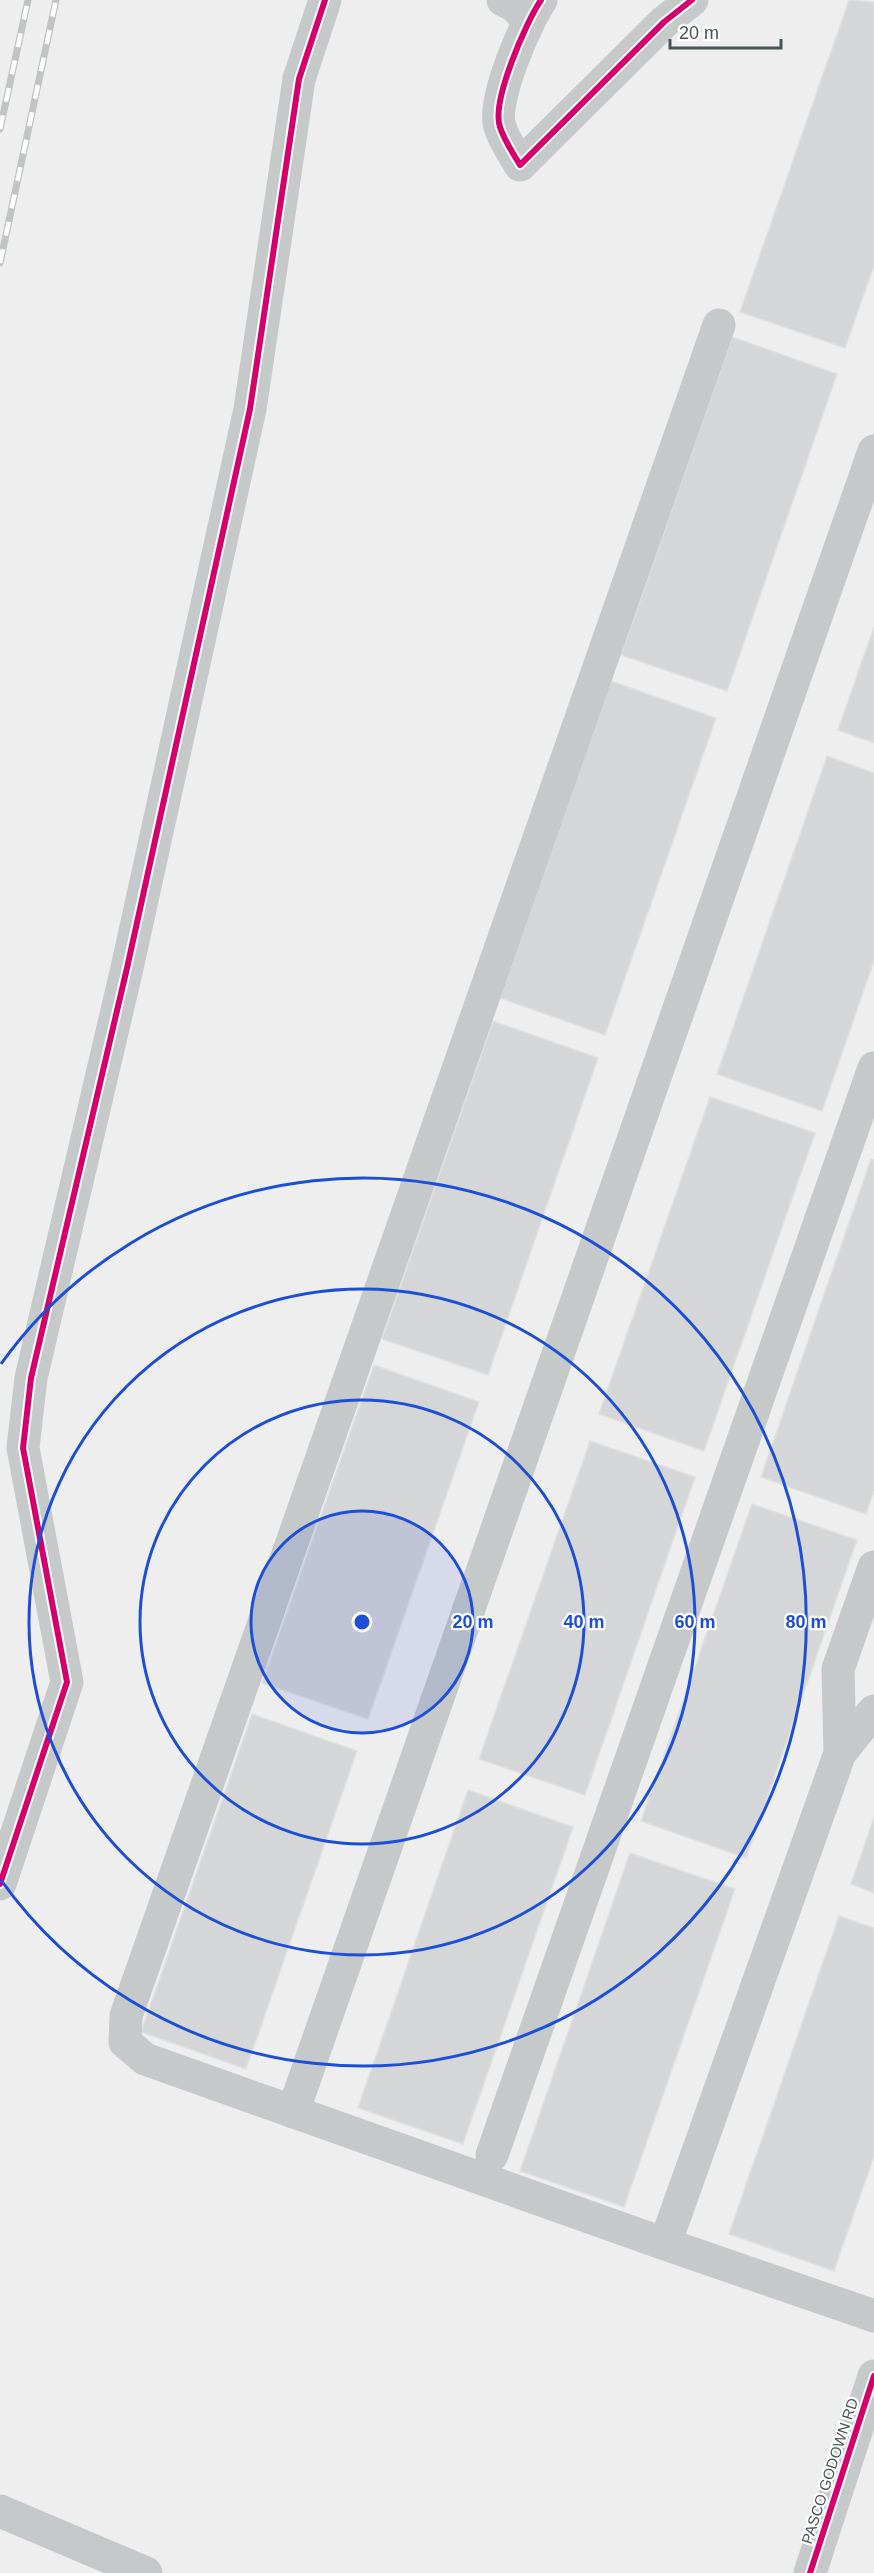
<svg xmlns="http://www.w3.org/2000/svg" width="874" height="2573" viewBox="0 0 874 2573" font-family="Arial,sans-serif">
  <rect width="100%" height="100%" fill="#efeeee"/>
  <!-- building -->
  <path fill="#d5d6d7" stroke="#e0e0e1" stroke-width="1.5" d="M849,0L874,2V266L845,348L740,312Z
    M732,337L837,374L727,691L621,655Z
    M874,627V743L838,730Z
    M611,681L716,718L605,1035L500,998Z
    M827,756L874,773V961L822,1111L717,1074Z
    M493,1021L598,1058L488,1375L382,1339Z
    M710,1097L815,1133L704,1451L599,1414Z
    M871,1159L874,1160V1491L866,1514L761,1477Z
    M374,1365L479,1402L368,1719L262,1683Z
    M590,1441L695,1477L585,1795L479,1759Z
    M752,1504L857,1540L746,1858L641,1821Z
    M252,1714L357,1751L246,2069L141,2032Z
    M468,1790L573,1827L463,2144L358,2108Z
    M874,1818V1893L851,1884Z
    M630,1853L735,1889L624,2207L520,2171Z
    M839,1916L874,1928V2156L834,2271L729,2234Z"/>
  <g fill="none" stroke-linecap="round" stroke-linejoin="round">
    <!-- minor -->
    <path stroke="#c5c9ca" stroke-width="33" d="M503,0L513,5L528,19
      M541,0C526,22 491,102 500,127C504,140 513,153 520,165L664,22L692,0
      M719,325L126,2016L125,2042L145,2059L665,2244L874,2316
      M840,1753L838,1669L874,1567
      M0,1884L67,1682L23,1448L31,1378L127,968L250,409L299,79L325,0
      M293,2112L874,451
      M492,2155L874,1068
      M665,2244L840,1753L874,1711
      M810,2573L874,2376"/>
    <!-- major -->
    <path stroke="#c4c8c9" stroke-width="33" d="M0,2511L146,2573"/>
    <defs>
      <path id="rail" d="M0,129L28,0
        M0,263L56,0"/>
    </defs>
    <!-- rail casing -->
    <use href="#rail" stroke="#c1c4c5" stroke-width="7"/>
    <!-- rail -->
    <use href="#rail" stroke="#fff" stroke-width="4.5" stroke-dasharray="14" stroke-linecap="butt"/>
    <defs>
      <path id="cycleway" d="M541,0C526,22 491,102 500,127C504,140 513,153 520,165L664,22L692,0
        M0,1884L67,1682L23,1448L31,1378L127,968L250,409L299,79L325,0
        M810,2573L874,2376"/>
    </defs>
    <!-- cycleway casing -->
    <use href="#cycleway" stroke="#fff" stroke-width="10"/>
    <!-- cycleway -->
    <use href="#cycleway" stroke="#d6006c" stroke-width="6"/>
  </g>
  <!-- distance rings -->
  <circle cx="362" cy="1622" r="111" fill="#1d4ed8" fill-opacity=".12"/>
  <g fill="none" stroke="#1d4ed8" stroke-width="3">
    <circle cx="362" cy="1622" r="111"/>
    <circle cx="362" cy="1622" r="222"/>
    <circle cx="362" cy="1622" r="333"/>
    <path d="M1 1364A444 444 0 1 1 1 1880"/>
  </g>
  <g text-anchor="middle" stroke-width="4.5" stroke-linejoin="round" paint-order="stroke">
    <!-- street labels -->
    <g font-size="15" fill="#475459" stroke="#fff">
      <text transform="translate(830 2471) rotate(-72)" y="5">PASCO GODOWN RD</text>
    </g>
  </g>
  <circle cx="362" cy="1622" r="9" fill="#1d4ed8" stroke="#fff" stroke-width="3"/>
  <g font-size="18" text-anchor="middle" font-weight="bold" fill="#1d4ed8" stroke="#fff" stroke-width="4.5" stroke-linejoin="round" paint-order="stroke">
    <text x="473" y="1628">20 m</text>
    <text x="584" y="1628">40 m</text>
    <text x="695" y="1628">60 m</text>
    <text x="806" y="1628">80 m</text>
  </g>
  <!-- scale -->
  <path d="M670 39v9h111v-9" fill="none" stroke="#475459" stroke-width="3"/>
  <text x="679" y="39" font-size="18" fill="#475459" stroke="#ffffff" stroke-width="4.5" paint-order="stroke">20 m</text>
</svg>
